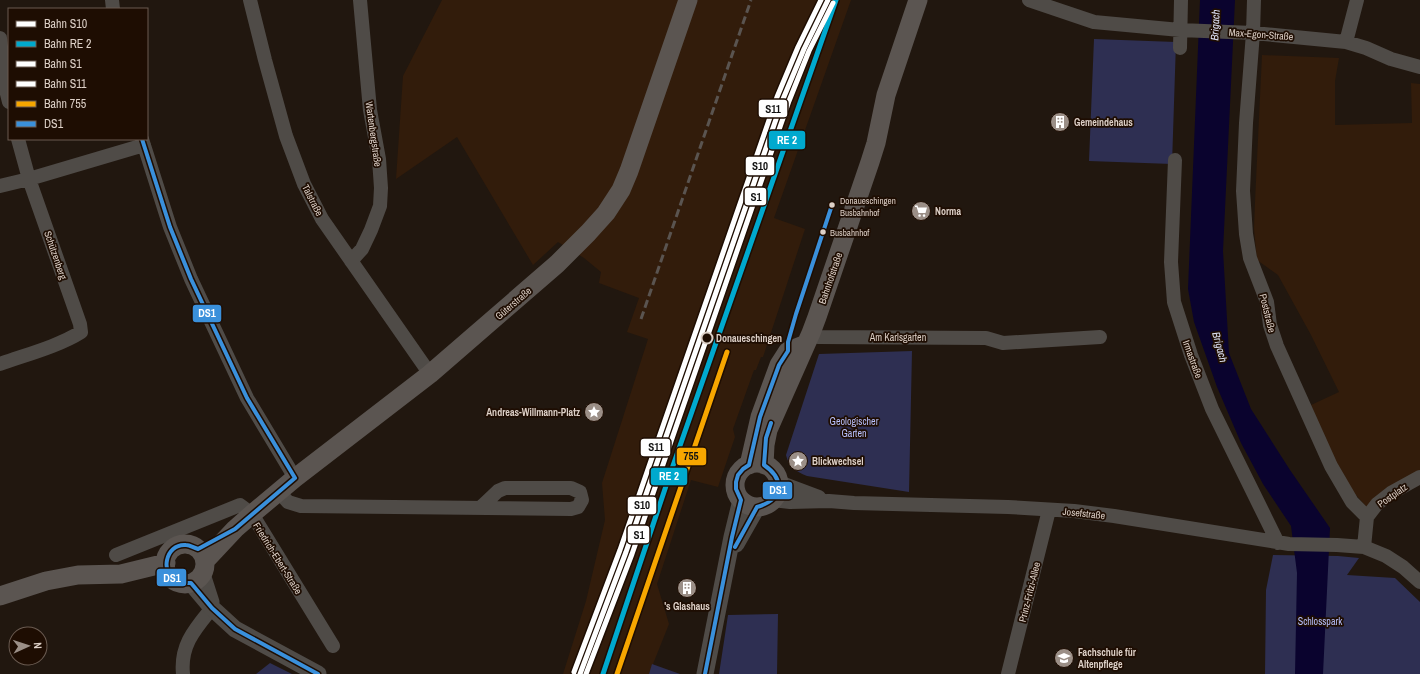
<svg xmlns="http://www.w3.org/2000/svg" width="1420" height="674" viewBox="0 0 1420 674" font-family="'Archivo Narrow',sans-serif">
  <rect width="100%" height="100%" fill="#21170f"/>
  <!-- built -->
  <path fill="#321c0b" d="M442,0H851L774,218L805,229L763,357H761L756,370H754L733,429L735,437L718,487L691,480L657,584L669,624L649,674H563L586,601L605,520L602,483L648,339L627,332L639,298L599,283L601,272L584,258L558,242L533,265L457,137L396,179L403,76Z
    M1262,55L1339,58L1335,81V125L1412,123L1411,83L1420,84V477L1371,512L1341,478L1311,405L1339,392L1311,335L1278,275L1257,260L1254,229L1255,202Z"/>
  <!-- green -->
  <path fill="#2e2f52" d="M1094,39L1176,42L1172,164L1089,161Z
    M912,351L909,492L807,476C795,471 789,467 786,455L819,354Z
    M1273,555L1338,556L1359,558L1347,575L1395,578L1420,602V674H1265L1266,590Z
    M778,614L777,674H719L728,615Z
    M270,663L292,674H256Z
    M652,664L680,674H649Z"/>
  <!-- water -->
  <path fill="#0a032e" d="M1200,0H1235L1223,251L1229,353L1251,409L1290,470L1330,528L1323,674H1295L1297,573L1291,526L1263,484L1241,443L1217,387L1194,322L1188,289Z"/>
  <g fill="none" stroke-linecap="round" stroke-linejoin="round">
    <!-- minor -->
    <path stroke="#4f4b47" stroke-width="14" d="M112,0L113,9
      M250,0L265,60L286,136L304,184L322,219L430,374
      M1029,0L1094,22L1180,30L1253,33L1346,42L1366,48L1391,59L1420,67
      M1254,0L1253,33L1246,123L1243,191L1246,234L1250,258L1267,302L1270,325L1277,346L1331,466L1352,502L1367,517L1364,547
      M0,38L6,90L9,102
      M1346,42L1357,0
      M1180,48L1181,0
      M18,139L29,179L144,145
      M142,139L170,227L191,279L247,398L295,478
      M1175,160L1171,262L1174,302L1191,355L1212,409L1278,543
      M0,186L29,179L80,324L81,332C59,346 25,355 0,364
      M351,261L362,249L371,230L380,206L381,188L379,159L370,110L360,0
      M811,333L818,337L986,338L1003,343L1100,337
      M779,482L819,497
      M279,492L288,502L301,506L571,509L578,507L582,500L580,492L571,488H505L498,491L480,508
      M773,500L790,502L829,501L854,503L1008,507L1074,511L1114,516L1289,544L1337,545L1364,547L1386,556L1403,567L1420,582
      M1367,517L1377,504L1391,493L1420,477
      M116,555L240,505L252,514L333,646
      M183,674C180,645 195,629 212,608
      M1008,674L1049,510"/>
    <!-- tertiary -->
    <path stroke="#4f4b47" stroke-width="17" d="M736,544L757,507
      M202,574L211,602
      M191,583L212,608L235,629L318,674
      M705,674L732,537L741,500"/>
    <!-- secondary -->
    <path stroke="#5b5551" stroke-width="19" d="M735 485a22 22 0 1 1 44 0a22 22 0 1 1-44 0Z
      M749,465L760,417L779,365L788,351L806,344
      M764,465L765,445L768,430L811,333L817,317L870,162L876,143L886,95L918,0
      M165 564a20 20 0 1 1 40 0a20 20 0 1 1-40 0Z
      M205,561L235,529L252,514L295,478L430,374L557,264L588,233L606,213L621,190L629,171L688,0
      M0,596L46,581L78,575L121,574L166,563"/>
    <!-- rail -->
    <path stroke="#5a5450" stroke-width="3" stroke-dasharray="8 4" stroke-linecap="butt" d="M641,319L751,0"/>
    <defs>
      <path id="bus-1" d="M142,139L170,227L191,279L247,398L295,478
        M295,478L235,529L198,549C194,548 190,545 186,545C165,543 159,575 178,582C182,583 187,583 191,583L212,608L235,629L318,674
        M735,547L757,507C782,500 786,480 764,465L766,438L771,423
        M705,674L732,537L741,500L736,489V482L738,475L743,469L749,465L760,417L779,365L788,351V342L796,314L832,205"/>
    </defs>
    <!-- bus-1 casing -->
    <use href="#bus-1" stroke="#1e0d02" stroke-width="7"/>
    <!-- bus-1 -->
    <use href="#bus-1" stroke="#3a90db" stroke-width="4"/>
    <defs>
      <path id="rail-1" d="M580,674L626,552L783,99L804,49L828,0"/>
      <path id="rail-2" d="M603,674L668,480L836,0"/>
      <path id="rail-3" d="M586,674L632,554L789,101L809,51L833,3"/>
      <path id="rail-4" d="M574,672L620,550L777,97L798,47L821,0"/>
      <path id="rail-5" d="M617,674L727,352"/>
    </defs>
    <!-- rail-1 casing -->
    <use href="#rail-1" stroke="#1e0d02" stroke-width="8"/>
    <!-- rail-2 casing -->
    <use href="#rail-2" stroke="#1e0d02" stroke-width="8"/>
    <!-- rail-3 casing -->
    <use href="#rail-3" stroke="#1e0d02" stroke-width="8"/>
    <!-- rail-4 casing -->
    <use href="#rail-4" stroke="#1e0d02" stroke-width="8"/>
    <!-- rail-5 casing -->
    <use href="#rail-5" stroke="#1e0d02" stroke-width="8"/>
    <!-- rail-1 -->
    <use href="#rail-1" stroke="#fff" stroke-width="5"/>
    <!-- rail-2 -->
    <use href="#rail-2" stroke="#00a9ce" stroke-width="5"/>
    <!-- rail-3 -->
    <use href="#rail-3" stroke="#fff" stroke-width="5"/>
    <!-- rail-4 -->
    <use href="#rail-4" stroke="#fff" stroke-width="5"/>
    <!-- rail-5 -->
    <use href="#rail-5" stroke="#f7a600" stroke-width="5"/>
  </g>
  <!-- icons -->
  <defs>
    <symbol id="building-disc" viewBox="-11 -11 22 22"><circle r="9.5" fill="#9b8f87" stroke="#1e0d02"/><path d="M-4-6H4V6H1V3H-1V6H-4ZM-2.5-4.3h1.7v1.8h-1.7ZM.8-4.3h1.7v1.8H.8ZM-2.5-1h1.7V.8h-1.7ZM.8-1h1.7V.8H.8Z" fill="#fff"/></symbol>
    <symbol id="supermarket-disc" viewBox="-11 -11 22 22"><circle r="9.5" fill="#9b8f87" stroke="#1e0d02"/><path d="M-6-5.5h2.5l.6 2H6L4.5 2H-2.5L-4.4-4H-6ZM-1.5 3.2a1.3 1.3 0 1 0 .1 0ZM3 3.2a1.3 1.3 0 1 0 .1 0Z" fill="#fff"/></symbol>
    <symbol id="sight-disc" viewBox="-11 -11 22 22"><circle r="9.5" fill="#9b8f87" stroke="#1e0d02"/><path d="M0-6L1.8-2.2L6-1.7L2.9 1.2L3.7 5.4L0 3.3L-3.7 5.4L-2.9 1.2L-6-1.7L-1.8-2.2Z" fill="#fff"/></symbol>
    <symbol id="university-disc" viewBox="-11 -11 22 22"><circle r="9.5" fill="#9b8f87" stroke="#1e0d02"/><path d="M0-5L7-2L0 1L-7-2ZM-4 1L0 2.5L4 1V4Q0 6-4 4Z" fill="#fff"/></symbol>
  </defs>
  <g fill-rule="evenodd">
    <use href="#building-disc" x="1049" y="111" width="22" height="22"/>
    <use href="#supermarket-disc" x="910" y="200" width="22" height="22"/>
    <use href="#sight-disc" x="583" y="401" width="22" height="22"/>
    <use href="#sight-disc" x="787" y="450" width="22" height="22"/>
    <use href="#building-disc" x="676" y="577" width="22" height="22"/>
    <use href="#university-disc" x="1053" y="647" width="22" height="22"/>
  </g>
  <!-- markers -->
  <g fill="#ddd0c7" stroke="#1e0d02" stroke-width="1.5">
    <circle cx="832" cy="205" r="3.5"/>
    <circle cx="823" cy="232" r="3.5"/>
  </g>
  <circle fill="#1e0d02" stroke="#ddd0c7" stroke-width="2" cx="707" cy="338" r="5.5"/>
  <g text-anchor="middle" stroke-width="3.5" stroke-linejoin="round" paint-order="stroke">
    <!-- bus labels -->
    <g font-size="9" fill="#ddd0c7" stroke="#1e0d02" text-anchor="start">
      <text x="840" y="204">Donaueschingen<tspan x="840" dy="12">Busbahnhof</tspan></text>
      <text x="830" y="236">Busbahnhof</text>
    </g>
    <!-- street labels -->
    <g font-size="10" fill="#ddd0c7" stroke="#1e0d02">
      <text transform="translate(1261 34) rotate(4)" y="4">Max-Egon-Straße</text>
      <text transform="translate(374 134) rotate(82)" y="4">Wartenbergstraße</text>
      <text transform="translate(313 200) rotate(63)" y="4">Talstraße</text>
      <text transform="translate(56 255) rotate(71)" y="4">Schützenberg</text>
      <text transform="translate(830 278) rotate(-71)" y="4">Bahnhofstraße</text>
      <text transform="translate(513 303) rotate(-41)" y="4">Güterstraße</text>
      <text transform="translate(1268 313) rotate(76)" y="4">Poststraße</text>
      <text x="898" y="341">Am Karlsgarten</text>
      <text transform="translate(1193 359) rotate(70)" y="4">Irmastraße</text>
      <text transform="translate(1392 495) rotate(-35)" y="4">Postplatz</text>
      <text transform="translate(1084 513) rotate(6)" y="4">Josefstraße</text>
      <text transform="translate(278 558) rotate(58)" y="4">Friedrich-Ebert-Straße</text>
      <text transform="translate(1029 592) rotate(-76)" y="4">Prinz-Fritzi-Allee</text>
    </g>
    <!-- poi labels -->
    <g font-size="10" font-weight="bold" fill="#ddd0c7" stroke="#1e0d02" text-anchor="start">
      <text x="1074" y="126">Gemeindehaus</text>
      <text x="935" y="215">Norma</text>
      <text x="580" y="416" text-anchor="end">Andreas-Willmann-Platz</text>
      <text x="812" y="465">Blickwechsel</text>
      <text x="687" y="610" text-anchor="middle">'s Glashaus</text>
      <text x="1078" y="656">Fachschule für<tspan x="1078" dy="12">Altenpflege</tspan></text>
    </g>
    <!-- stop labels -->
    <g font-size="10" font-weight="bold" fill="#ddd0c7" stroke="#1e0d02" text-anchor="start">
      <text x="716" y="342">Donaueschingen</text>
    </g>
    <!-- park labels -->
    <g font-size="10" fill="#b7bffb" stroke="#1e0d02">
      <text x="854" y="425">Geologischer<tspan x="854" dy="12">Garten</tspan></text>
      <text x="1320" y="625">Schlosspark</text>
    </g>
    <!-- water labels -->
    <g font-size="11" font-style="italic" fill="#dce0f4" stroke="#1e0d02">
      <text transform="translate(1215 25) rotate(-87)" y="4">Brigach</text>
      <text transform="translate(1220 347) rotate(75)" y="4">Brigach</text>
    </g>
  </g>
  <g stroke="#1e0d02" stroke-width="1.5">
    <rect x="758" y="99" width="30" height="19" rx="4" fill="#fff"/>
    <rect x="768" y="130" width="38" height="20" rx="4" fill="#00a9ce"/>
    <rect x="745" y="156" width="30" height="20" rx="4" fill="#fff"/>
    <rect x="744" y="187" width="23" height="19" rx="4" fill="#fff"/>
    <rect x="192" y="304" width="30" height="19" rx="4" fill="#3a90db"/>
    <rect x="640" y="438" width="31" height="19" rx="4" fill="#fff"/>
    <rect x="676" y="447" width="31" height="19" rx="4" fill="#f7a600"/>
    <rect x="650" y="467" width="38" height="19" rx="4" fill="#00a9ce"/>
    <rect x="762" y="481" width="31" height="19" rx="4" fill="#3a90db"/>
    <rect x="627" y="496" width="30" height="19" rx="4" fill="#fff"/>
    <rect x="627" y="525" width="23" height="19" rx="4" fill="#fff"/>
    <rect x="156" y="568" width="31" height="19" rx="4" fill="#3a90db"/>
  </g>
  <g font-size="11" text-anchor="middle" font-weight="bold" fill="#fff">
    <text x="787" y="144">RE 2</text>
    <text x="207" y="317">DS1</text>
    <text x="669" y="480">RE 2</text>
    <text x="778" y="494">DS1</text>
    <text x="172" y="582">DS1</text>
  </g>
  <g font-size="11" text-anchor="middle" font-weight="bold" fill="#111">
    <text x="773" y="113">S11</text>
    <text x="760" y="170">S10</text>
    <text x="756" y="201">S1</text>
    <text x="656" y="451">S11</text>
    <text x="691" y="460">755</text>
    <text x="642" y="509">S10</text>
    <text x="639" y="539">S1</text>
  </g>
  <!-- legend -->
  <rect x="8" y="8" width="140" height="132" fill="#1e0d02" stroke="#6a5b51"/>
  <rect x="16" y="21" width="20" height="6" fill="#ffffff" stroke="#6a5b51"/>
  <text x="44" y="28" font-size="12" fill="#ddd0c7">Bahn S10</text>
  <rect x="16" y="41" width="20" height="6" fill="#00a9ce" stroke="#6a5b51"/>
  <text x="44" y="48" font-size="12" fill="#ddd0c7">Bahn RE 2</text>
  <rect x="16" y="61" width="20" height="6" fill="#ffffff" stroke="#6a5b51"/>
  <text x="44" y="68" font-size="12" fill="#ddd0c7">Bahn S1</text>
  <rect x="16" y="81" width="20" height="6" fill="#ffffff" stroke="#6a5b51"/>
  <text x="44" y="88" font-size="12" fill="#ddd0c7">Bahn S11</text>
  <rect x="16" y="101" width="20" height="6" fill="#f7a600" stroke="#6a5b51"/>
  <text x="44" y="108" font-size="12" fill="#ddd0c7">Bahn 755</text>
  <rect x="16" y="121" width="20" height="6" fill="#3a90db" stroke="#6a5b51"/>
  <text x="44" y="128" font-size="12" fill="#ddd0c7">DS1</text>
  <!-- north arrow -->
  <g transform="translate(28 646) rotate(87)"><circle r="19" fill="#1e0d02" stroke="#6a5b51"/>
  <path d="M0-3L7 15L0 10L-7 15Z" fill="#9b8f87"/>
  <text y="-6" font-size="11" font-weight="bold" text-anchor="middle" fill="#ddd0c7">N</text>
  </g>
</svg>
